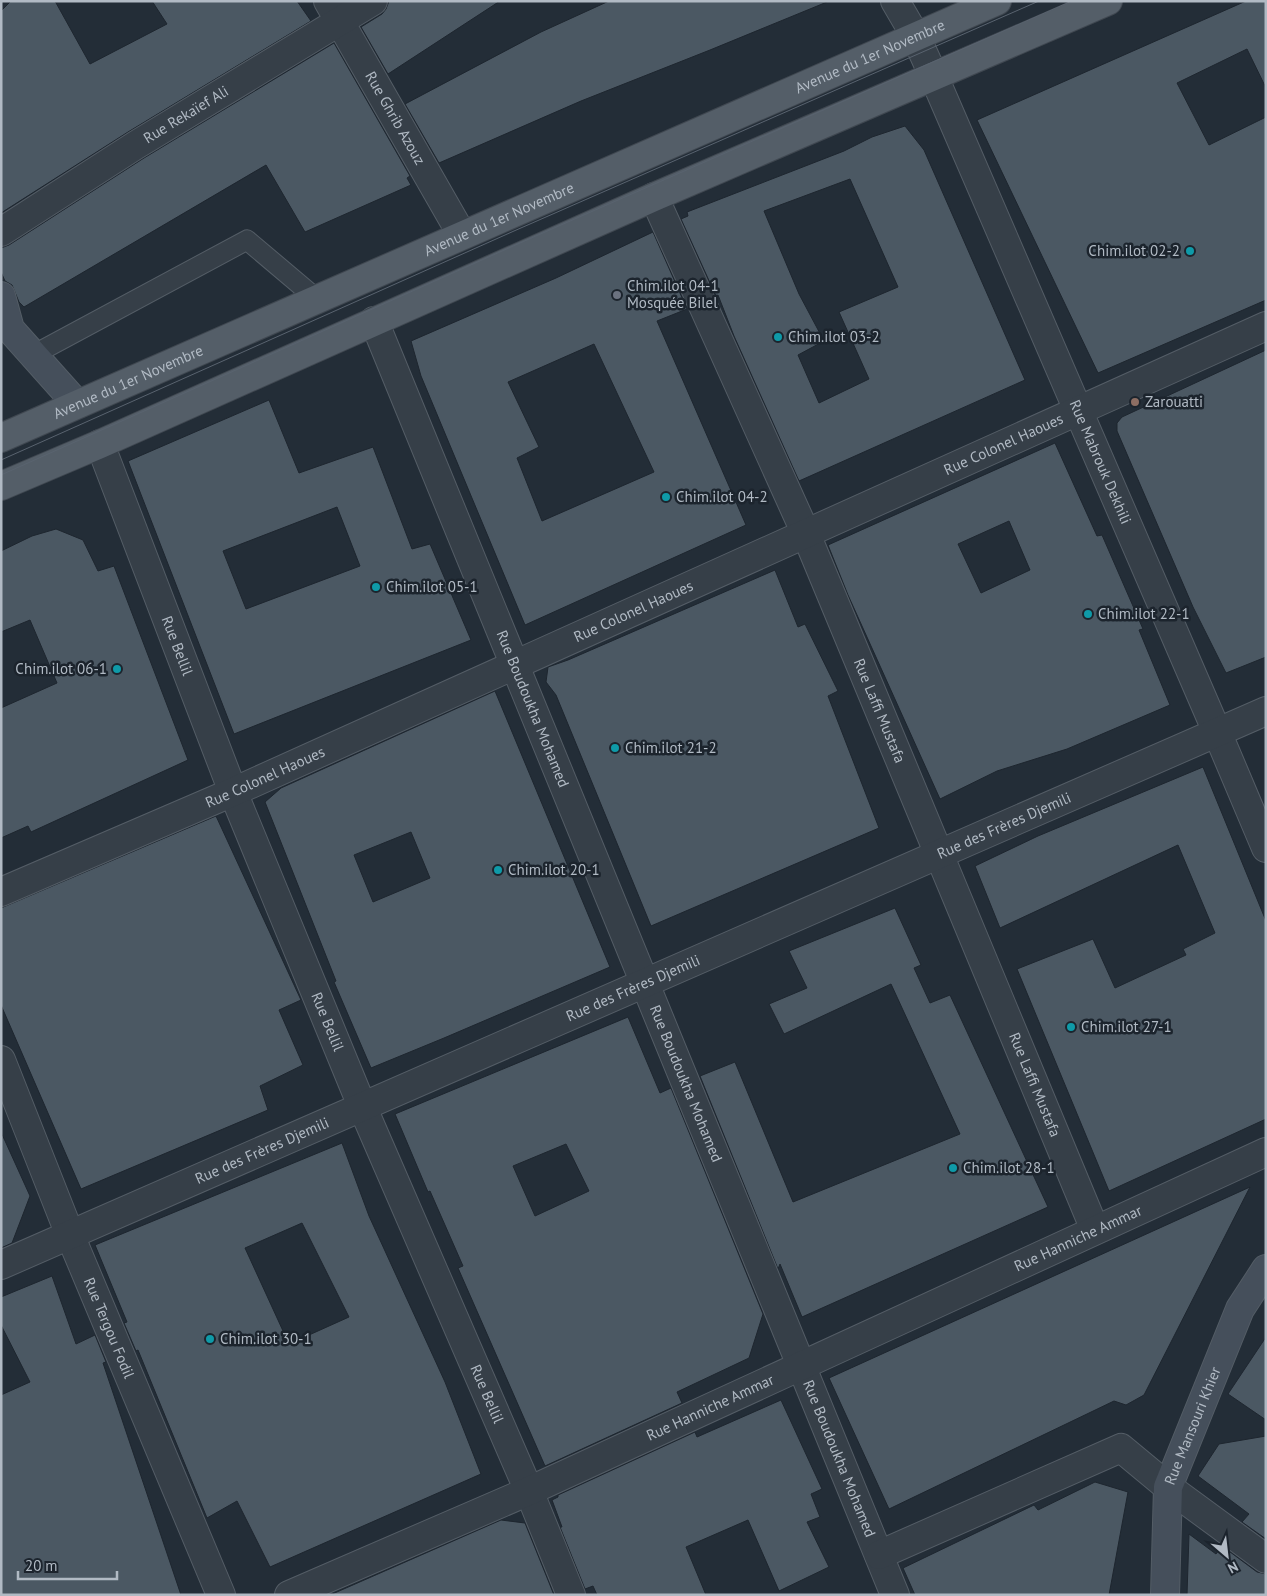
<svg xmlns="http://www.w3.org/2000/svg" width="1267" height="1596" viewBox="0 0 1267 1596" font-family="'PT Sans',sans-serif">
  <rect width="100%" height="100%" fill="#232d37"/>
  <!-- building -->
  <path fill="#4b5863" stroke="#1e262f" fill-rule="evenodd" d="M11,1H55L90,64L167,24L152,1H297L311,21L128,132L1,213V11Z
    M389,1H500L388,74L361,27L382,14L386,9Z
    M609,1L827,2L710,50L581,101L439,163L405,104L541,32Z
    M1246,1H1266V88L1247,49L1177,83L1209,145L1266,117V300L1098,373L977,120Z
    M334,43L410,176L407,178L411,185L305,232L266,165L24,307L19,302L12,285L5,281L1,272V248L9,245L144,158Z
    M905,126L924,150L1025,380L799,481L734,336L718,295L716,296L681,219L688,216L687,212L844,151L872,137ZM850,179L898,287L839,312L869,379L819,403L798,355L824,341L799,294L764,211Z
    M653,232L687,309L657,321L746,525L525,625L421,376L411,341L556,278ZM594,344L654,472L542,521L517,458L539,447L508,382Z
    M1266,350V657L1226,673L1193,607L1117,431V423L1122,417Z
    M269,400L299,473L373,447L412,549L430,544L471,640L234,734L128,461ZM337,507L360,566L246,609L223,551Z
    M1055,443L1097,536L1102,535L1143,629L1139,630L1170,705L1067,749L997,771L940,799L848,595L828,545ZM1009,521L1030,570L981,593L958,544Z
    M56,529L83,540L98,571L114,566L188,760L31,832L28,826L1,838V708L57,683L30,620L1,632V551L32,536Z
    M775,570L798,627L805,624L838,691L828,696L879,828L651,926L556,695L546,682L548,667L568,660Z
    M495,691L610,967L444,1038L371,1068L334,982L336,981L265,802L281,788ZM411,832L430,878L373,902L354,855Z
    M1203,767L1266,921V1119L1109,1191L1017,969L1093,939L1115,988L1186,955L1183,949L1215,933L1178,845L1000,928L975,866L1038,836Z
    M216,816L301,1000L279,1010L303,1065L260,1086L268,1110L81,1189L1,1005V908Z
    M895,908L921,965L914,968L930,1003L950,995L1048,1207L802,1317L780,1264L778,1269L700,1076L735,1062L793,1202L960,1134L891,984L784,1034L769,1004L807,988L789,951Z
    M628,1017L660,1093L671,1088L763,1314L749,1358L677,1392L682,1403L545,1466L458,1268L463,1266L430,1191L428,1192L395,1114ZM566,1144L589,1191L535,1216L513,1166Z
    M1,1132L30,1196L12,1243L1,1248Z
    M342,1143L369,1216L445,1382L481,1474L270,1567L237,1501L207,1518L138,1350L136,1351L124,1323L127,1322L95,1245ZM302,1223L349,1317L289,1344L245,1248Z
    M1250,1187L1144,1395L1126,1405L1114,1401L889,1509L829,1378Z
    M52,1276L76,1344L95,1335L106,1362L103,1363L181,1595H1V1395L30,1382L1,1325V1297Z
    M1266,1337V1420L1228,1394Z
    M781,1400L822,1489L811,1494L820,1517L807,1522L829,1567L779,1591L748,1520L686,1547L706,1595H597L593,1586L585,1589L560,1527H562L552,1500L558,1497V1495L695,1432L697,1437Z
    M1266,1436V1539L1242,1522L1249,1514L1198,1476L1219,1444Z
    M1095,1482L1128,1492L1109,1595H915L903,1568L1034,1505L1038,1510Z
    M501,1520L525,1523L554,1595H330Z
    M1189,1534L1216,1554L1222,1546L1257,1572L1266,1574V1595H1187Z"/>
  <g fill="none" stroke-linecap="round" stroke-linejoin="round">
    <defs>
      <path id="lane" d="M33,355L247,240L318,300"/>
      <g id="street">
        <path id="s1" d="M328,1L462,235"/>
        <path id="s2" d="M895,1L916,37L934,77L1217,732L1266,848"/>
        <path id="s3" d="M654,197L806,534L1095,1230"/>
        <path id="s4" d="M1,232L136,145L373,1"/>
        <path id="s5" d="M374,321L895,1595"/>
        <path id="s6" d="M100,444L233,792L362,1106L529,1491L571,1595"/>
        <path id="s7" d="M1,892L233,792L1266,326"/>
        <path id="s8" d="M1,1060L70,1235L221,1595"/>
        <path id="s9" d="M1,1265L1266,711"/>
        <path d="M879,1555L1121,1448L1168,1487L1266,1559"/>
        <path id="s10" d="M289,1595L529,1491L1266,1152"/>
      </g>
      <g id="secondary">
        <path d="M1,296L10,329L77,404"/>
        <path id="s11" d="M1165,1595L1168,1487L1240,1309L1266,1269"/>
      </g>
      <g id="primary">
        <path id="s12" d="M1,438L997,1"/>
        <path d="M1,486L100,444L654,197L1108,1"/>
      </g>
    </defs>
    <!-- lane casing -->
    <use href="#lane" stroke="#545d66" stroke-width="21"/>
    <!-- street casing -->
    <use href="#street" stroke="#545d66" stroke-width="30"/>
    <!-- secondary casing -->
    <use href="#secondary" stroke="#545d66" stroke-width="30"/>
    <!-- primary casing -->
    <use href="#primary" stroke="#404851" stroke-width="30"/>
    <!-- lane -->
    <use href="#lane" stroke="#363f48" stroke-width="19"/>
    <!-- street -->
    <use href="#street" stroke="#363f48" stroke-width="28"/>
    <!-- secondary -->
    <use href="#secondary" stroke="#454f5b" stroke-width="28"/>
    <!-- primary -->
    <use href="#primary" stroke="#545e68" stroke-width="28"/>
    <!-- tram -->
    <path stroke="#59636f" stroke-width="1" d="M1,460L514,231L1039,1
      M1,475L520,243L1072,1"/>
  </g>
  <!-- markers -->
  <g fill="#0f9aa8" stroke="#1c242d" stroke-width="2">
    <circle cx="1190" cy="251" r="5"/>
    <circle cx="778" cy="337" r="5"/>
    <circle cx="666" cy="497" r="5"/>
    <circle cx="376" cy="587" r="5"/>
    <circle cx="1088" cy="614" r="5"/>
    <circle cx="117" cy="669" r="5"/>
    <circle cx="615" cy="748" r="5"/>
    <circle cx="498" cy="870" r="5"/>
    <circle cx="1071" cy="1027" r="5"/>
    <circle cx="953" cy="1168" r="5"/>
    <circle cx="210" cy="1339" r="5"/>
  </g>
  <circle fill="#6b7280" stroke="#1c242d" stroke-width="2" cx="617" cy="295" r="5"/>
  <circle fill="#8d6e63" stroke="#1c242d" stroke-width="2" cx="1135" cy="402" r="5"/>
  <g text-anchor="middle" stroke-width="5" stroke-linejoin="round" paint-order="stroke">
    <!-- street labels -->
    <g font-size="15" fill="#b1bac4" stroke="#1c242d">
      <text dy="5" stroke="none"><textPath href="#s12" startOffset="949">Avenue du 1er Novembre</textPath></text>
      <text dy="5" stroke="none"><textPath href="#s4" startOffset="219">Rue Rekaïef Ali</textPath></text>
      <text dy="5" stroke="none"><textPath href="#s1" startOffset="135">Rue Ghrib Azouz</textPath></text>
      <text dy="5" stroke="none"><textPath href="#s12" startOffset="544">Avenue du 1er Novembre</textPath></text>
      <text dy="5" stroke="none"><textPath href="#s12" startOffset="139">Avenue du 1er Novembre</textPath></text>
      <text dy="5" stroke="none"><textPath href="#s7" startOffset="1098">Rue Colonel Haoues</textPath></text>
      <text dy="5" stroke="none"><textPath href="#s2" startOffset="505">Rue Mabrouk Dekhili</textPath></text>
      <text dy="5" stroke="none"><textPath href="#s7" startOffset="692">Rue Colonel Haoues</textPath></text>
      <text dy="5" stroke="none"><textPath href="#s6" startOffset="216">Rue Bellil</textPath></text>
      <text dy="5" stroke="none"><textPath href="#s5" startOffset="419">Rue Boudoukha Mohamed</textPath></text>
      <text dy="5" stroke="none"><textPath href="#s3" startOffset="561">Rue Laffi Mustafa</textPath></text>
      <text dy="5" stroke="none"><textPath href="#s7" startOffset="288">Rue Colonel Haoues</textPath></text>
      <text dy="5" stroke="none"><textPath href="#s9" startOffset="1095">Rue des Frères Djemili</textPath></text>
      <text dy="5" stroke="none"><textPath href="#s9" startOffset="690">Rue des Frères Djemili</textPath></text>
      <text dy="5" stroke="none"><textPath href="#s6" startOffset="621">Rue Bellil</textPath></text>
      <text dy="5" stroke="none"><textPath href="#s5" startOffset="824">Rue Boudoukha Mohamed</textPath></text>
      <text dy="5" stroke="none"><textPath href="#s3" startOffset="966">Rue Laffi Mustafa</textPath></text>
      <text dy="5" stroke="none"><textPath href="#s9" startOffset="285">Rue des Frères Djemili</textPath></text>
      <text dy="5" stroke="none"><textPath href="#s10" startOffset="866">Rue Hanniche Ammar</textPath></text>
      <text dy="5" stroke="none"><textPath href="#s8" startOffset="289">Rue Tergou Fodil</textPath></text>
      <text dy="5" stroke="none"><textPath href="#s6" startOffset="1026">Rue Bellil</textPath></text>
      <text dy="5" stroke="none"><textPath href="#s10" startOffset="461">Rue Hanniche Ammar</textPath></text>
      <text dy="5" stroke="none"><textPath href="#s11" startOffset="174">Rue Mansouri Khier</textPath></text>
      <text dy="5" stroke="none"><textPath href="#s5" startOffset="1229">Rue Boudoukha Mohamed</textPath></text>
    </g>
    <!-- poi labels -->
    <g font-size="15" fill="#b1bac4" stroke="#1c242d" text-anchor="start">
      <text x="1180" y="256" text-anchor="end">Chim.ilot 02-2</text>
      <text x="627" y="291">Chim.ilot 04-1<tspan x="627" dy="17">Mosquée Bilel</tspan></text>
      <text x="788" y="342">Chim.ilot 03-2</text>
      <text x="1145" y="407">Zarouatti</text>
      <text x="676" y="502">Chim.ilot 04-2</text>
      <text x="386" y="592">Chim.ilot 05-1</text>
      <text x="1098" y="619">Chim.ilot 22-1</text>
      <text x="107" y="674" text-anchor="end">Chim.ilot 06-1</text>
      <text x="625" y="753">Chim.ilot 21-2</text>
      <text x="508" y="875">Chim.ilot 20-1</text>
      <text x="1081" y="1032">Chim.ilot 27-1</text>
      <text x="963" y="1173">Chim.ilot 28-1</text>
      <text x="220" y="1344">Chim.ilot 30-1</text>
    </g>
  </g>
  <!-- border -->
  <rect width="1267" height="1596" fill="none" stroke="#b1bac4" stroke-width="5"/>
  <!-- north arrow -->
  <g transform="translate(1227 1556) rotate(152)" stroke="#1c242d" stroke-width="4" paint-order="stroke">
  <path d="M0-4L9 19L0 12L-9 19Z" fill="#b1bac4"/>
  <text y="-8" font-size="14" font-weight="bold" text-anchor="middle" fill="#b1bac4">N</text>
  </g>
  <!-- scale -->
  <path d="M18 1571v8h99v-8" fill="none" stroke="#b1bac4" stroke-width="2.5"/>
  <text x="25" y="1571" font-size="15" fill="#b1bac4" stroke="#1c242d" stroke-width="4" paint-order="stroke">20 m</text>
</svg>
